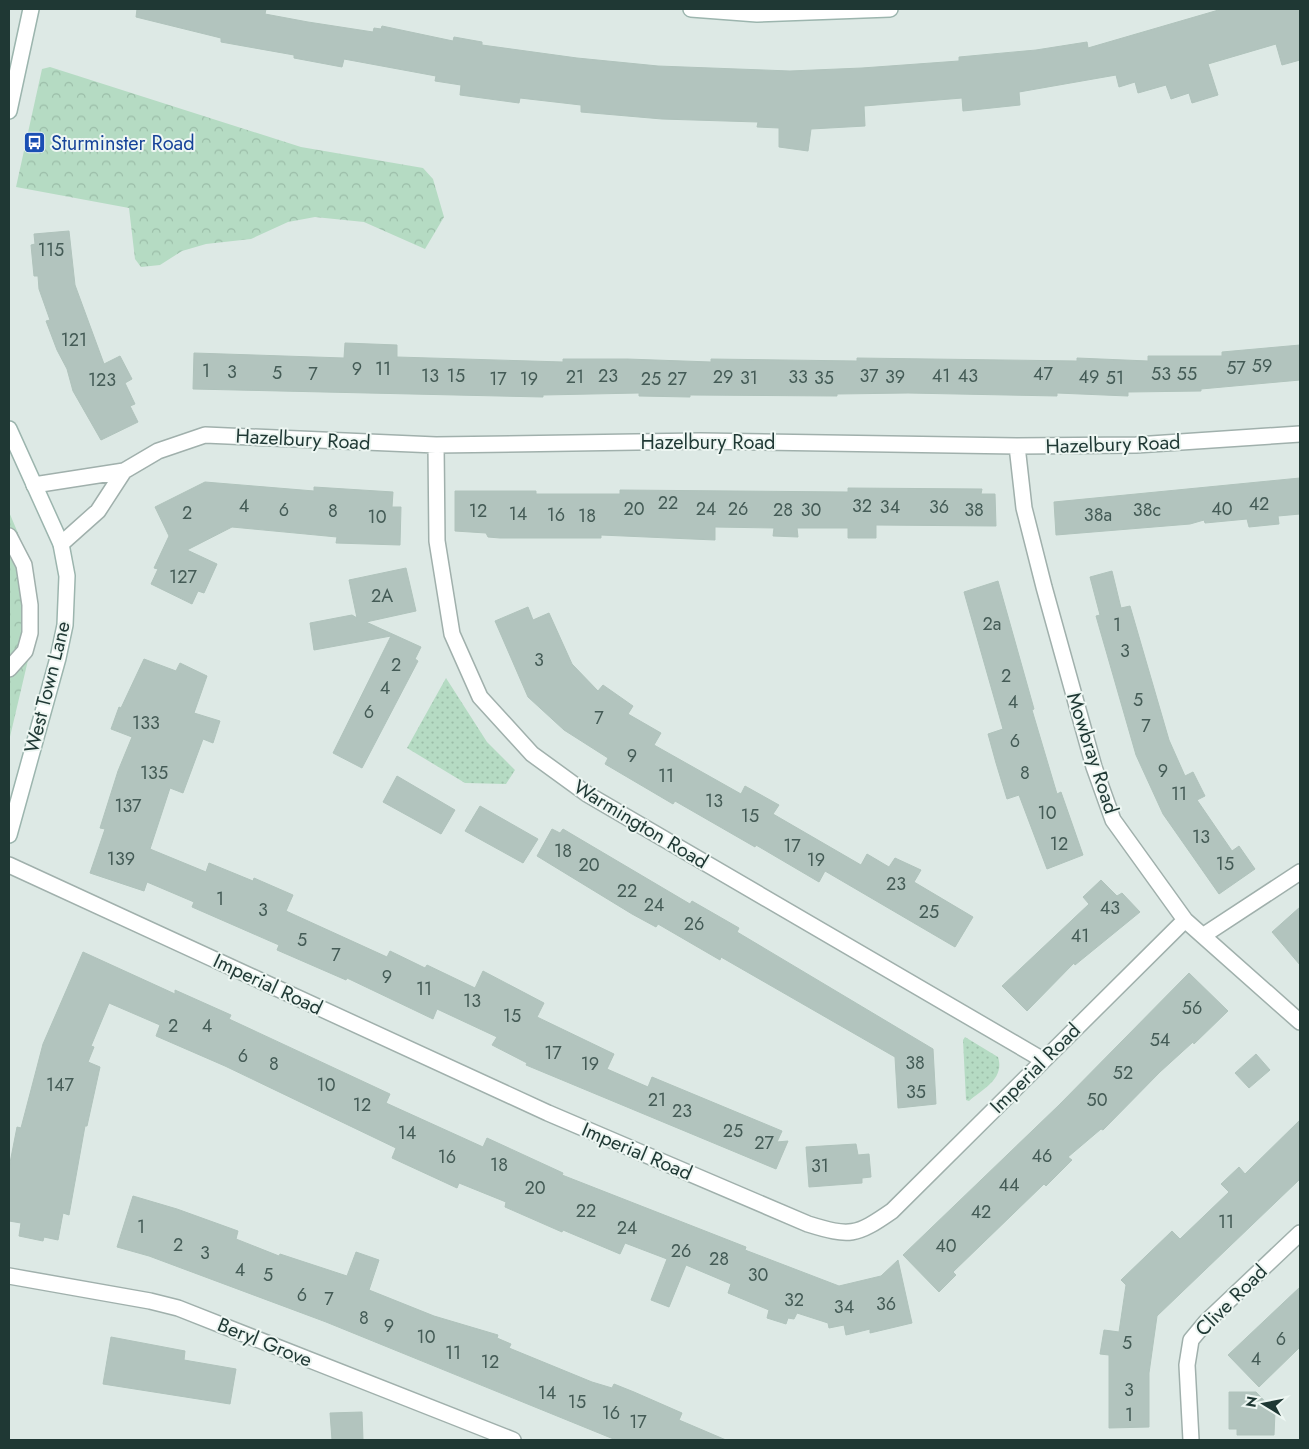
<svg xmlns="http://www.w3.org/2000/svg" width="1309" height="1449" viewBox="0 0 1309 1449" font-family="Jost,sans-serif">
  <defs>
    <pattern id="grass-dots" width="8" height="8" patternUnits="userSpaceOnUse" patternTransform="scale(1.25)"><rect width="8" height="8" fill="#b5dbc3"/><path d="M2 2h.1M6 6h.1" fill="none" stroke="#9bbda8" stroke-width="1.8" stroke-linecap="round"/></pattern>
    <pattern id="forest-crowns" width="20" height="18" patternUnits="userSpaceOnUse" patternTransform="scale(1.25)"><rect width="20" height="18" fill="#b5dbc3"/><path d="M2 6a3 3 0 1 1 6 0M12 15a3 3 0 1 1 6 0" fill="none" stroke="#9bbda8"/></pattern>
  </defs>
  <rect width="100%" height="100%" fill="#dde9e5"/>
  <!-- grass -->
  <path fill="url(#grass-dots)" d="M446,678L487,742L515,770L506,784L465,783L407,748Z
    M965,1037L998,1057C1005,1079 983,1089 969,1101L966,1100L963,1040Z"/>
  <!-- forest -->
  <path fill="url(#forest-crowns)" d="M50,67L301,147L423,168L433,179L444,217L425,249L364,222L315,217L288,222L251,239L206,244L182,251L160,265L141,267L135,259L129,208L16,187L42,69Z
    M9,512L32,566L36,626L9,741Z"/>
  <!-- building -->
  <path fill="#b2c4be" stroke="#b0c3bc" d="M137,9H266L265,14L308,22L373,32L374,28L381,29L382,26L453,41L454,37L482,42V45L577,58L658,66L790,71L862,68L959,61V57L1036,50L1087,42L1088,48L1222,9H1300V60L1282,65L1276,44L1208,64L1218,95L1192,103L1189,93L1171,99L1166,85L1138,93L1135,82L1119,87L1116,75L1019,92L1020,105L963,111L962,98L864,106L865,126L811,129L808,151L779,147V128L757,127L758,122L662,119L581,112V105L520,98L519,103L460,95L461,85L435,81L436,76L344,59L342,67L294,58V55L221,42V38L136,17Z
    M69,231L75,285L104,364L120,356L132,379L125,383L135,404L130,406L138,422L101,440L73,391L67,369L57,350L46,321L50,320L39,289L38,276H34L31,245L35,244L34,234Z
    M345,343L397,345V357L563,362V359H627L711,362V359L857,361V358L1077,361V358L1148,361V356H1222V352L1300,345V380L1201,389V391L1128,392V396L1057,393V396L908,393L837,394V396L690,395V397L639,396V393L543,395V397L193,389L194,353L344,358Z
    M1300,478V514L1278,516L1279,524L1249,527L1247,519L1205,523L1204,520L1190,524L1056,535L1054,502Z
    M205,482L314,491V487L393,492L392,507H401L400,545L336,543L337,537L232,527L187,550L217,564L204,593L198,591L192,604L151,584L158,569L154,568L169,536L155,507Z
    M848,488L982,489L981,494H995L996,526L876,525V538H848V528H797L798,537L773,536L774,528L715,527V540L601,535V538H500L488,537L486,533L455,531V491H536V494H620V490L848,492Z
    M406,568L416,611L366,622L421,647L415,659L418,661L362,768L333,753L391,636L314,650L310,623L352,615L357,618L349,580Z
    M1112,571L1121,608L1130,606L1169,740L1185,776L1193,772L1205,796L1197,800L1232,851L1239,846L1255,869L1219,894L1163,814L1136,755L1096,616L1100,615L1090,577Z
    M998,581L1034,709L1032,710L1057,794L1061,792L1083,855L1047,869L1019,795L1007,799L996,763L988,734L1003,729L964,592Z
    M528,607L533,620L549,613L572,664L598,691L603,685L633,706L628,714L661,733L654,745L741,794L745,786L779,805L773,814L861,865L867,854L889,867L895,858L921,870L914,882L973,917L955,947L825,871L819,882L756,845L755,847L675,801L673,804L605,764L608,758L564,730L528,697L495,621Z
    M144,659L176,671L180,663L207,676L194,713L220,721L213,743L203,739L183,793L170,788L150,849L206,872L209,863L253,881L254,878L293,895L286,911L387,957L390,951L425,968L427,965L475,988L483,971L544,1003L537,1017L614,1054L607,1069L648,1087L652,1077L782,1131L777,1142L788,1141L776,1169L526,1065L527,1063L492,1045L497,1037L437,1009L433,1019L347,978L346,980L277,950L279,945L192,907L194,902L147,882L144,891L90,873L105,829L100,828L118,771L132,737L111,729L119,707L121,708Z
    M397,776L455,810L441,834L383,802Z
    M480,806L538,839L523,863L465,831Z
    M552,829L560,833L563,829L690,904L692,901L739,928L737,932L933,1049L936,1104L898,1108L895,1057L721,957L720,960L658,924L656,927L632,914L537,856Z
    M1101,880L1117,896L1122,893L1140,912L1075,965L1074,963L1027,1011L1002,986L1089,904L1083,897Z
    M1300,907V965L1272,932Z
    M83,952L175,994V990L231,1015L229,1019L390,1094L386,1103L483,1147L487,1138L563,1173L562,1175L746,1247L745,1250L839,1286L881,1276L898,1260L912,1323L870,1333V1329L846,1335L844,1325L829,1328L828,1323L797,1313L794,1319L788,1318L786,1324L767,1318L769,1310L728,1293L731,1284L686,1265L669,1307L651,1300L667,1259L625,1243L620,1254L563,1230L562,1232L505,1207L506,1202L459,1183L457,1188L392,1158L396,1148L225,1066L156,1036L160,1025L109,1003L91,1046L94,1047L88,1062L100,1067L87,1126H85L69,1215L63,1213L58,1240L44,1237L43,1241L19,1236L21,1223L9,1221V1168L17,1127L21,1128L43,1044Z
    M1189,973L1228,1011L1194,1044L1193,1042L1160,1072L1103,1130L1101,1129L1068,1157L1072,1160L1046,1186L1044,1184L953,1272L956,1275L939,1292L903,1255L1059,1105Z
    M1256,1054L1270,1070L1249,1088L1235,1073Z
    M1300,1120V1179L1157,1316L1149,1373V1427L1109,1428V1355L1100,1354L1104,1330L1119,1332L1126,1285L1121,1280L1172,1231L1180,1239L1229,1192L1221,1184L1239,1167L1245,1174Z
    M856,1144L858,1155L869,1154L871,1177L862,1178V1183L809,1187L806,1147Z
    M133,1196L177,1209L238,1231L236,1239L279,1256L280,1254L347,1276L356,1252L379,1260L369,1290L434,1316L498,1335L497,1338L511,1344L509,1348L592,1382L612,1388L614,1384L634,1392L682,1413L679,1420L726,1440H616L326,1322L149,1256L117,1247Z
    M1300,1287V1347L1259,1387L1228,1355Z
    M111,1337L185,1351L184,1360L236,1369L230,1404L103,1384Z
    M1229,1392H1256L1275,1412L1274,1435H1237V1429H1229Z
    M362,1412L363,1440H332L330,1413Z"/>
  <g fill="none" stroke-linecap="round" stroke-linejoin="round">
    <defs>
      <path id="lane" d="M9,536L24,565L30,605V633L25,651L9,669"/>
      <path id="street" d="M436,445L437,541L452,634L480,697L532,754L587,794L1043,1060
        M1017,446L1024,508L1044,587L1094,767L1113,820L1185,920L1300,1022
        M34,485L124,471
        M61,544L98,511L124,471L158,451L205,435L436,445L700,441L1017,446L1136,445L1300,434
        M9,865L548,1113L808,1224C850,1237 856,1236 892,1211L1185,920
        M1204,935L1300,872
        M9,1276L150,1301L178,1308L513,1440
        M1191,1440L1187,1365L1191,1340L1206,1322L1300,1233"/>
      <path id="secondary" d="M691,9L757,14L890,9
        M9,111L31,9
        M9,429L61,544L67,576L65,625L58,658L9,835"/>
    </defs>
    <!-- lane casing -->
    <use href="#lane" stroke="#a0b0ac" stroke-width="18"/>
    <!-- street casing -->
    <use href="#street" stroke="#a0b0ac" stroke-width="18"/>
    <!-- secondary casing -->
    <use href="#secondary" stroke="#9cb5ae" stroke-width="18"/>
    <!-- lane -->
    <use href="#lane" stroke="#fff" stroke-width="15"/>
    <!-- street -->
    <use href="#street" stroke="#fff" stroke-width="15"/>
    <!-- secondary -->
    <use href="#secondary" stroke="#fff" stroke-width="15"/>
  </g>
  <!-- icons -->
  <defs>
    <symbol id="bus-square" viewBox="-11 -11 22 22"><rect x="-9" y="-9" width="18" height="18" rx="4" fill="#1a4fb4" stroke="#edf6f2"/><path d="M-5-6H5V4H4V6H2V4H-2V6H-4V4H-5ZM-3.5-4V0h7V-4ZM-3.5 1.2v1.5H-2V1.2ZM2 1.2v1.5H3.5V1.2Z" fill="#fff"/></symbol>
  </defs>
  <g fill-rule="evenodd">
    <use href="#bus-square" x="22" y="130" width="25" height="25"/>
  </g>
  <g text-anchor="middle" stroke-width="4" stroke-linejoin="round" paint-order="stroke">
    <!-- number labels -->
    <g font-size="18" fill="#445b56">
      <text x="51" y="256">115</text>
      <text x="74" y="346">121</text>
      <text x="1262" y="372">59</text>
      <text x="1236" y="374">57</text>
      <text x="357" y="375">9</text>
      <text x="383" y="375">11</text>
      <text x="206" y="377">1</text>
      <text x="232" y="378">3</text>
      <text x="277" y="379">5</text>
      <text x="313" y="380">7</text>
      <text x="1043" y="380">47</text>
      <text x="1161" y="380">53</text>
      <text x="1187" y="380">55</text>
      <text x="430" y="382">13</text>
      <text x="456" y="382">15</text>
      <text x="608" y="382">23</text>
      <text x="869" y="382">37</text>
      <text x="941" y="382">41</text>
      <text x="968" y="382">43</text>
      <text x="575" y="383">21</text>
      <text x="723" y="383">29</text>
      <text x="798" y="383">33</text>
      <text x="895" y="383">39</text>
      <text x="1089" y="383">49</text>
      <text x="749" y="384">31</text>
      <text x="824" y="384">35</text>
      <text x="1115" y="384">51</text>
      <text x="498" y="385">17</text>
      <text x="529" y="385">19</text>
      <text x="651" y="385">25</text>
      <text x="677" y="385">27</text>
      <text x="102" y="386">123</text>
      <text x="668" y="509">22</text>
      <text x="1259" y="510">42</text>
      <text x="244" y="512">4</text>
      <text x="862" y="512">32</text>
      <text x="890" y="513">34</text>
      <text x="939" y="513">36</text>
      <text x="634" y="515">20</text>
      <text x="706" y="515">24</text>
      <text x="738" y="515">26</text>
      <text x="1222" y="515">40</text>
      <text x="284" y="516">6</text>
      <text x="783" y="516">28</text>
      <text x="811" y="516">30</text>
      <text x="974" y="516">38</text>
      <text x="1147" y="516">38c</text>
      <text x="333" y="517">8</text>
      <text x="478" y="517">12</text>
      <text x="187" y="519">2</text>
      <text x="518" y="520">14</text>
      <text x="556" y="521">16</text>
      <text x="1098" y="521">38a</text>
      <text x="587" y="522">18</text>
      <text x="377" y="523">10</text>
      <text x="183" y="583">127</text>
      <text x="382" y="602">2A</text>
      <text x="992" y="630">2a</text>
      <text x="1117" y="631">1</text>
      <text x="1125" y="657">3</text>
      <text x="539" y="666">3</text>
      <text x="396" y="671">2</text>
      <text x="1006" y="682">2</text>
      <text x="385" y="694">4</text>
      <text x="1138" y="706">5</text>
      <text x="1013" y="708">4</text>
      <text x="369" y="718">6</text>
      <text x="599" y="724">7</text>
      <text x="146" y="729">133</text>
      <text x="1146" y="732">7</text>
      <text x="1015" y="747">6</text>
      <text x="632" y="762">9</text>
      <text x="1163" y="777">9</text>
      <text x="154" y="779">135</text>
      <text x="1025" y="779">8</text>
      <text x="666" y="782">11</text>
      <text x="1179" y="800">11</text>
      <text x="714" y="807">13</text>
      <text x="128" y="812">137</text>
      <text x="1047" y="819">10</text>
      <text x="750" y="822">15</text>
      <text x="1201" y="843">13</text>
      <text x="1059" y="850">12</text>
      <text x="792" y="852">17</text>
      <text x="563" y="857">18</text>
      <text x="121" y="865">139</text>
      <text x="816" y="866">19</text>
      <text x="1225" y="870">15</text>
      <text x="589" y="871">20</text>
      <text x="896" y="890">23</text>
      <text x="627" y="897">22</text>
      <text x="220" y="905">1</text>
      <text x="654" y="911">24</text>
      <text x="1110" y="914">43</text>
      <text x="263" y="916">3</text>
      <text x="929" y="918">25</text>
      <text x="694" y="930">26</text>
      <text x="1080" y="942">41</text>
      <text x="302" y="946">5</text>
      <text x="336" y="961">7</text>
      <text x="387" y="983">9</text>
      <text x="424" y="995">11</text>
      <text x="472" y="1007">13</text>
      <text x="1192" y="1014">56</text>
      <text x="512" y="1022">15</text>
      <text x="173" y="1032">2</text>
      <text x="207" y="1032">4</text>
      <text x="1160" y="1046">54</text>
      <text x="553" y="1059">17</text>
      <text x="243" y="1062">6</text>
      <text x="915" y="1069">38</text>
      <text x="274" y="1070">8</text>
      <text x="590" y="1070">19</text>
      <text x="1123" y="1079">52</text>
      <text x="60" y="1091">147</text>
      <text x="326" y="1091">10</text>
      <text x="916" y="1098">35</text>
      <text x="657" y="1106">21</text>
      <text x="1097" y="1106">50</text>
      <text x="362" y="1111">12</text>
      <text x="682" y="1117">23</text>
      <text x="733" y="1137">25</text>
      <text x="407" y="1139">14</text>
      <text x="764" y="1149">27</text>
      <text x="1042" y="1162">46</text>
      <text x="447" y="1163">16</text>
      <text x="499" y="1171">18</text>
      <text x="820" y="1172">31</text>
      <text x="1009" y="1191">44</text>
      <text x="535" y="1194">20</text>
      <text x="586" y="1217">22</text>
      <text x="981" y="1218">42</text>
      <text x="1226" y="1228">11</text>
      <text x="141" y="1233">1</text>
      <text x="627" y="1234">24</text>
      <text x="178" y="1251">2</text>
      <text x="946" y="1252">40</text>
      <text x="681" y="1257">26</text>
      <text x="205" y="1259">3</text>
      <text x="719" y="1265">28</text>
      <text x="240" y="1276">4</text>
      <text x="268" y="1281">5</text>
      <text x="758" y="1281">30</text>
      <text x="302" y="1301">6</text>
      <text x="329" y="1305">7</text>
      <text x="794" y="1306">32</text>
      <text x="886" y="1310">36</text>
      <text x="844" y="1313">34</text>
      <text x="364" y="1324">8</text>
      <text x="389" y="1332">9</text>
      <text x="426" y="1343">10</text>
      <text x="1281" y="1345">6</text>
      <text x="1127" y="1349">5</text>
      <text x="453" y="1359">11</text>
      <text x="1256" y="1365">4</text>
      <text x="490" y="1368">12</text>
      <text x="1129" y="1396">3</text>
      <text x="547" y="1399">14</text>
      <text x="577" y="1408">15</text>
      <text x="611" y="1419">16</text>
      <text x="1129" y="1421">1</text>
      <text x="638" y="1428">17</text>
    </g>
    <!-- transit labels -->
    <g font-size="20" fill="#164399" stroke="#edf6f2" text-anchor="start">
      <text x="51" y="150">Sturminster Road</text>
    </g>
    <!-- street labels -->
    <g font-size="20" fill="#1f3834" stroke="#edf6f2">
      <text transform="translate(303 439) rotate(3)" y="7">Hazelbury Road</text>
      <text x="708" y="449">Hazelbury Road</text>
      <text transform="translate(1113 444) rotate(-2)" y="7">Hazelbury Road</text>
      <text transform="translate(47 687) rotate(-76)" y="7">West Town Lane</text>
      <text transform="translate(1093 753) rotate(72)" y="7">Mowbray Road</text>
      <text transform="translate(641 824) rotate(31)" y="7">Warmington Road</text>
      <text transform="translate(268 984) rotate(25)" y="7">Imperial Road</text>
      <text transform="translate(1035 1068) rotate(-45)" y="7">Imperial Road</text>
      <text transform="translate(637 1151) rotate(23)" y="7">Imperial Road</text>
      <text transform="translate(1231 1300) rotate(-45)" y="7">Clive Road</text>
      <text transform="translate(265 1342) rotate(22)" y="7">Beryl Grove</text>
    </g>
  </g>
  <!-- border -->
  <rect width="1309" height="1449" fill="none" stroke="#1f3834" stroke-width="20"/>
  <!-- north arrow -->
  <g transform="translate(1264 1404) rotate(280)" stroke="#edf6f2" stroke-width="4" paint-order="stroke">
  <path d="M0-4L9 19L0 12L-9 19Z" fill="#1f3834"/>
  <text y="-8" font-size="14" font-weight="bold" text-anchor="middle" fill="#1f3834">N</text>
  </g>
</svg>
